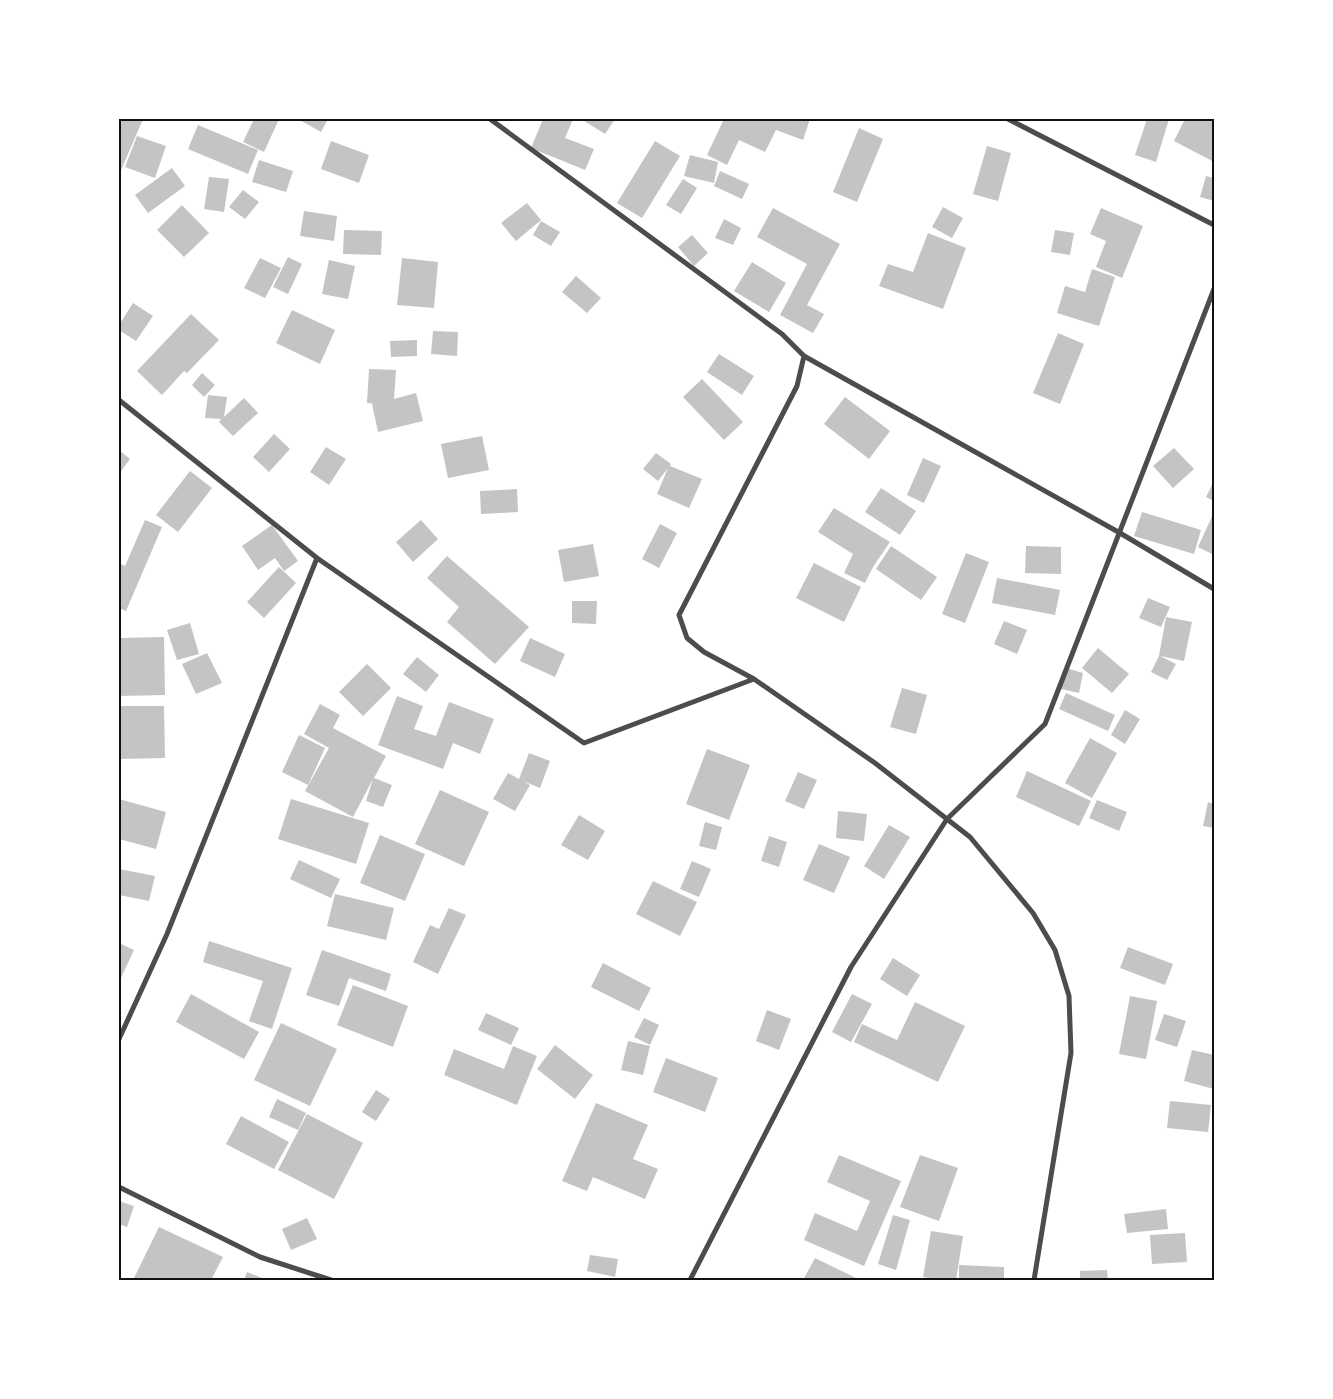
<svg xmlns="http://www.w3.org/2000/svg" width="1333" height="1399" viewBox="0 0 1333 1399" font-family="'Varela Round',sans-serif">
  <rect width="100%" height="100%" fill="#fff"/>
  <!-- building -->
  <path fill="#c4c4c4" d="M119,119H143L119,175Z
    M254,119H279L264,152L243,142Z
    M298,119H328L321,132Z
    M543,119H573L565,138L594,149L585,170L531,148Z
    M581,119H615L605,134Z
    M724,119L751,120L810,119L803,140L776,130L765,152L739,140L727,165L707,155Z
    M1147,119H1169L1156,162L1135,155Z
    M1185,119H1210L1214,121V162L1174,141Z
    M198,125L258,150L248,174L188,149Z
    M859,128L883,139L857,202L833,192Z
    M137,136L166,146L155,178L125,167Z
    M331,141L369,155L359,183L321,169Z
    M655,141L680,156L642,218L617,203Z
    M987,146L1011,153L998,201L973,194Z
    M690,155L718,162L714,183L684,176Z
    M259,160L293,171L286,192L252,182Z
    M172,168L185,186L148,213L135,195Z
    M720,171L749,184L742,199L714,186Z
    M1206,176L1214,178V201L1200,197Z
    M209,177L229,179L224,212L204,209Z
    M683,179L697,188L681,214L666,205Z
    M243,190L259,202L245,219L229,207Z
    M527,203L541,220L516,241L501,223Z
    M182,205L209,233L184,257L157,230Z
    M943,207L963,218L952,238L932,227Z
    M773,208L840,244L807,305L824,314L813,333L780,315L807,264L757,237Z
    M1101,208L1143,226L1122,278L1096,267L1106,241L1090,234Z
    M304,211L337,216L334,241L300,236Z
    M724,219L741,228L733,245L715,238Z
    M541,221L560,232L551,246L533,235Z
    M344,230L382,231L381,255L343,254Z
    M1055,230L1074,233L1070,255L1051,252Z
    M928,233L966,248L943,309L879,286L888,264L913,272Z
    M692,235L708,253L694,266L678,247Z
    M288,257L302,264L288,294L273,287Z
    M260,258L281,268L265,298L244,288Z
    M402,258L438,262L434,308L397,305Z
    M329,260L355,266L348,299L322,294Z
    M752,262L786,283L769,312L734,291Z
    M1092,269L1115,277L1099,326L1057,313L1065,286L1085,292Z
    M576,276L601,298L587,313L562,292Z
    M133,303L153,316L136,341L119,330V325Z
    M292,310L335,330L320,364L276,343Z
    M191,314L219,340L187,373L184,371L162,395L137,371Z
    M433,331L458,332L457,356L431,354Z
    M1058,333L1084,344L1060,404L1033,393Z
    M417,340V356L391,357L390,341Z
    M719,354L754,376L742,395L707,372Z
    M369,369L396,370L394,399L416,393L423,421L378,432L372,404H375L367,403Z
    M202,373L215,385L204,397L192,385Z
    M702,379L743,422L724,440L683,397Z
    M208,395L227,397L224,417L244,398L258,413L233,436L219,422L221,419L205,418Z
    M845,397L890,431L869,459L824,424Z
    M274,434L290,449L269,472L253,457Z
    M482,436L489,470L448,478L441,444Z
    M326,447L346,459L329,485L310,472Z
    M1174,448L1194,469L1173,488L1153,466Z
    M119,450L130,459L119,474Z
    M656,453L671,464L670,466L702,479L689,508L657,494L668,468L658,481L643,469Z
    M923,458L941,466L924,503L907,495Z
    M190,471L212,488L178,532L156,515Z
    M1214,481V501L1206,497Z
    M881,488L916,511L900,535L865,512Z
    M517,489L518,512L481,514L480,491Z
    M834,508L890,542L873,567L865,583L844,573L853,554L818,532Z
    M1142,512L1201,530L1194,554L1134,536Z
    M1214,512V555L1198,547Z
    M145,520L162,527L126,611L119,608V563L125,566Z
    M421,520L438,539L413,562L396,542Z
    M660,524L677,533L659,568L642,559Z
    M272,525L298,561L284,571L275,558L258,570L242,546Z
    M593,544L599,576L564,582L558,550Z
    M891,546L937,577L921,600L876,569Z
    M1026,546L1061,547V574L1025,573Z
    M966,553L989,562L965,623L942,614Z
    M447,556L529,627L495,664L447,622L459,607L427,578Z
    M814,563L861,587L844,622L796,598Z
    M279,567L296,583L264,618L247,602Z
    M997,578L1060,590L1055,615L992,603Z
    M1148,598L1170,607L1161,627L1139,618Z
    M572,601H597L596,624L572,623Z
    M1166,617L1192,622L1184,661L1160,656L1176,664L1167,680L1151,672L1159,656Z
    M1004,621L1027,630L1017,654L994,644Z
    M190,623L199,654L177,660L167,630Z
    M164,637L165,695L119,696V638Z
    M530,638L565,654L555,677L520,661Z
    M1098,648L1129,674L1112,693L1082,668Z
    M207,653L222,683L196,694L182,664Z
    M417,657L439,675L426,692L403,674Z
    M367,664L391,688L363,716L339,692Z
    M1066,668L1083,673L1079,693L1061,689Z
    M902,688L927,695L916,734L890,727Z
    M1066,693L1115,715L1108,731L1059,709Z
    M397,696L423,706L414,729L436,736L449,702L494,719L480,754L453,743L443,769L378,745Z
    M320,704L340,715L333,728L386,756L374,778L392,785L383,807L366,801L373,779L353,817L305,791L329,748L304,734Z
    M119,706H164L165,758L119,759Z
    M1125,710L1140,719L1125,744L1111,735Z
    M299,735L325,748L308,785L282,772Z
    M1090,738L1117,753L1092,798L1065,783Z
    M707,749L750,765L729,820L686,804Z
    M529,753L550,761L540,788L523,781L530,785L515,811L493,799L508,773L519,779Z
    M1027,771L1091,801L1079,826L1016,797Z
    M798,772L817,780L804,809L785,801Z
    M440,790L489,812L464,866L415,844Z
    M119,799L166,812L156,849L119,839Z
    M291,799L369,823L356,864L278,839Z
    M1097,800L1127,812L1119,831L1089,818Z
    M1208,802L1214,804V828L1203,826Z
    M838,811L867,814L864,841L836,838Z
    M579,815L605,831L588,860L561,845Z
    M705,822L722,827L716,850L699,846Z
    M889,825L910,837L884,879L864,866Z
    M380,835L425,854L405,901L360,883Z
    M769,836L787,842L779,867L761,861Z
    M819,844L850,857L834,893L803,880Z
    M299,860L340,879L331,898L290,879Z
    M692,861L711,869L699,897L680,889Z
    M119,869L155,876L149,901L119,895Z
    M653,881L697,902L680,936L636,914Z
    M335,894L394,908L386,940L327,926Z
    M449,908L466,915L438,974L413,962L430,925L439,929Z
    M209,941L292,968L272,1029L249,1021L263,981L203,962Z
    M119,943L134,950L119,982Z
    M1128,947L1173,964L1165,985L1120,968Z
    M322,950L391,974L386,991L349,978L339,1006L306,995Z
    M893,958L920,975L907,996L880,979Z
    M603,963L651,988L639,1011L591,987Z
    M353,985L408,1006L393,1047L337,1025Z
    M191,994L259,1032L244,1059L176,1022Z
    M852,994L872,1004L851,1042L832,1032Z
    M1130,996L1157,1001L1146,1059L1119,1054Z
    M915,1002L965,1026L938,1082L854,1042L862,1024L897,1040Z
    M767,1010L791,1019L779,1050L756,1041Z
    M486,1013L519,1028L511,1045L478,1030Z
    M1164,1014L1186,1021L1177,1047L1155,1040Z
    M644,1018L659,1025L650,1045L634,1037Z
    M281,1023L337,1049L310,1106L254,1080Z
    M628,1041L650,1046L643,1075L621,1070Z
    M555,1045L593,1075L575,1099L537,1069Z
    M513,1046L537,1056L517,1105L444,1075L454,1049L504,1069Z
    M1192,1050L1214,1055V1089L1184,1081Z
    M666,1058L718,1078L705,1112L653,1092Z
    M376,1090L390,1099L376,1121L362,1112Z
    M277,1099L306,1113L298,1130L269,1117Z
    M1170,1101L1211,1105L1208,1132L1167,1128Z
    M596,1103L648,1125L633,1159L658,1169L645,1199L593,1177L587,1191L562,1181Z
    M307,1114L363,1143L334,1199L278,1170Z
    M241,1116L289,1142L274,1169L226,1144Z
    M839,1155L901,1181L864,1266L804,1240L815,1213L857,1231L870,1201L827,1182Z
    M920,1155L958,1168L939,1221L900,1207Z
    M119,1201L134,1206L127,1227L119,1224Z
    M1166,1209L1168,1229L1127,1233L1124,1214Z
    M893,1215L910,1220L896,1270L878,1264Z
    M307,1218L317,1239L291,1250L282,1229Z
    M159,1227L223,1257L211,1280H133Z
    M931,1231L963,1236L956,1280H942L923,1277Z
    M1185,1233L1187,1262L1152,1264L1150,1235Z
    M590,1255L618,1259L615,1277L587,1271Z
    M815,1258L860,1280H803Z
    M959,1265L1004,1267V1280H959Z
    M1107,1270L1108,1280H1080V1271Z
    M247,1272L267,1280H244Z"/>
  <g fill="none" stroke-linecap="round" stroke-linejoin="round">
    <!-- minor -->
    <path stroke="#4c4c4c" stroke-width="5" d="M490,119L782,334L804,356L797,386L679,615L687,638L704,652L754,679L875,763L970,837L1033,913L1055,950L1069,996L1071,1053L1034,1280
      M1008,119L1214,225
      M804,356L1120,533L1214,589
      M119,400L317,558L167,934L119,1039
      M317,558L584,743L754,679
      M119,1187L260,1257L331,1280
      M690,1280L851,967L947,819L1045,724L1214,289"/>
  </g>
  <!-- border -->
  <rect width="1333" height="1399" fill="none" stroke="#ffffff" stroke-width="240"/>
  <rect x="120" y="120" width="1093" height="1159" fill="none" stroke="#111" stroke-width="2"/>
</svg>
